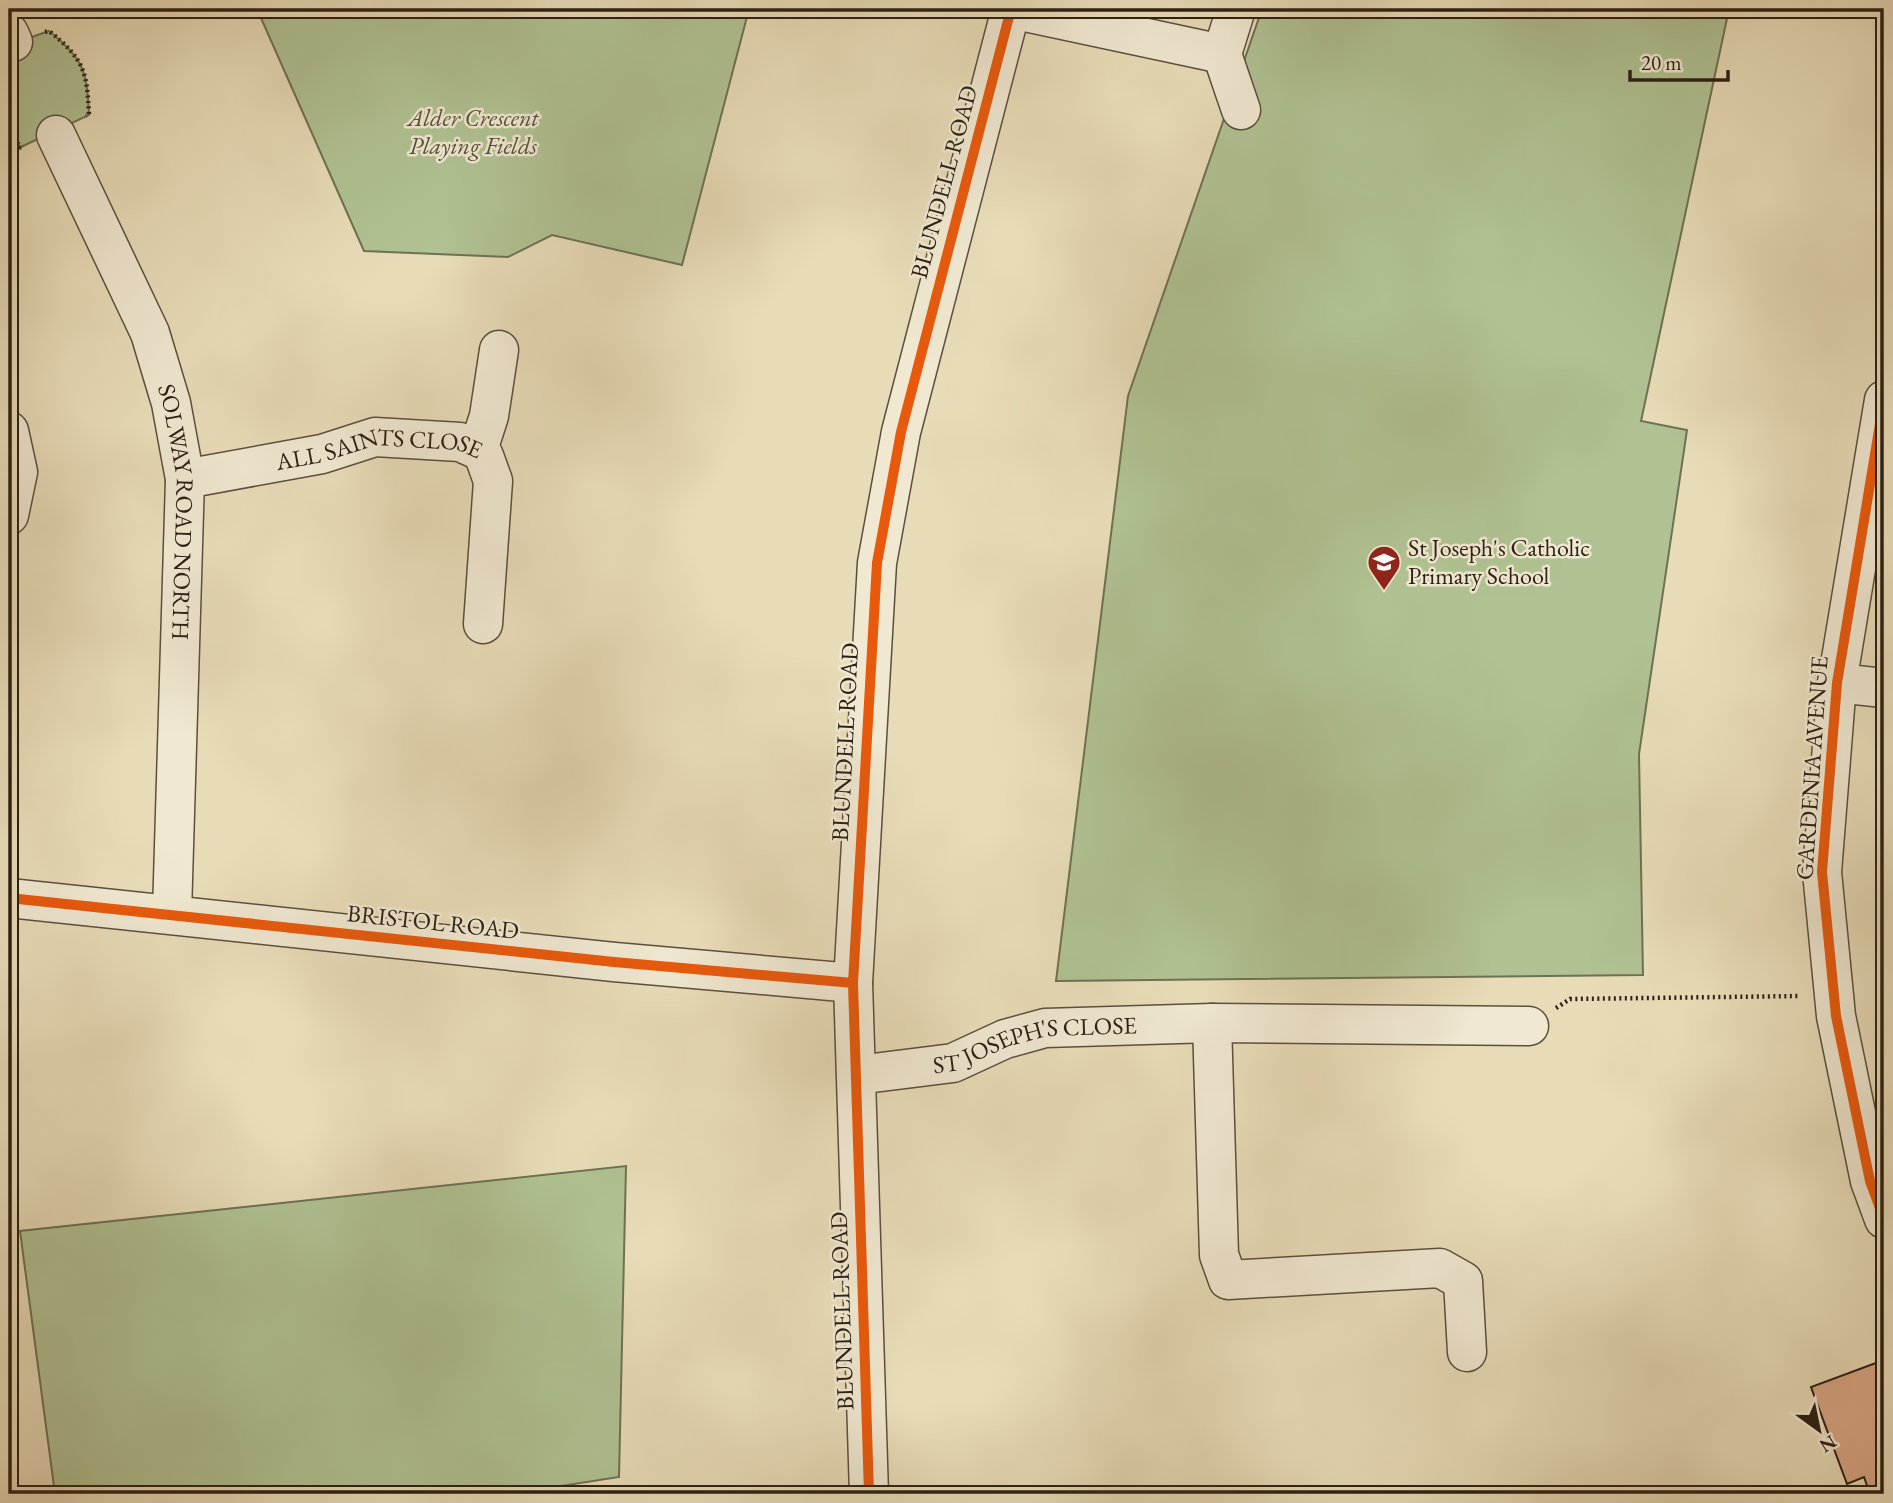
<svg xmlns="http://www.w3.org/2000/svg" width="1893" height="1503" viewBox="0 0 1893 1503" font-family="'EB Garamond',serif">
  <rect width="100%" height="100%" fill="#e8dcb8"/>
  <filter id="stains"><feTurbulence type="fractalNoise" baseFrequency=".00286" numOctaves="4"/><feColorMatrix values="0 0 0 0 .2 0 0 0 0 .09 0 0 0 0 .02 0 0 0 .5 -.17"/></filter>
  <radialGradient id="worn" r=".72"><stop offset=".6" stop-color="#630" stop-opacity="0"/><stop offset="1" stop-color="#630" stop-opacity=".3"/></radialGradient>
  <!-- green -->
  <path fill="#b0c293" stroke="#6e7154" stroke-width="2" d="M257,9H749L682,265L552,235L508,257L364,251Z
    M1262,9H1729L1641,421L1687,430L1639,754L1643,975L1056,981L1128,396Z
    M49,31C84,59 87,71 89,115L21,147L9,136V45Z
    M626,1166L619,1477L510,1494H55L20,1231Z"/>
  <!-- building -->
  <path fill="#d9a887" stroke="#2c2014" stroke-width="2" d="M1884,1360V1494H1870L1864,1477L1847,1484L1811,1387Z"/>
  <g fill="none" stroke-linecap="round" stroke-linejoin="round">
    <defs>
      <g id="minor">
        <path d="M1011,9L1222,54L1236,9"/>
        <path d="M9,33L13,42"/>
        <path d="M1222,54L1241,110"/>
        <path id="s1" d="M56,135L150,333L171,403L185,479L172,913"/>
        <path d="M1884,400L1837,683L1822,872L1836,1016L1870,1181L1884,1219"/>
        <path d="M9,431L18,472L9,515"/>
        <path d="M478,450L489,416L499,350"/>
        <path id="s2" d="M185,479L322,454L375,437L460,442L478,450L484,456L493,481L483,624"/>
        <path d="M1837,683L1884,688"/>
        <path d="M9,898L614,962L853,983"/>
        <path d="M1212,1023L1219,1255L1228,1280L1440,1268L1463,1281L1467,1352"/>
        <path id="s3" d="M857,1075L953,1063L1005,1039L1045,1028L1212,1023L1529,1026"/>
        <path d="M869,1494L853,983L877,563L901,432L1011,9"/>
      </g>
    </defs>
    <!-- minor casing -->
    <use href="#minor" stroke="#5b4f3d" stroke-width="41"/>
    <!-- path -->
    <path stroke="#2c2014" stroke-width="4.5" stroke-dasharray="2 3.5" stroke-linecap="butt" d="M45,32L49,31C84,59 87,71 89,115L86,116
      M9,136L22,147
      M9,153L21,147
      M1556,1008L1570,999L1800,996"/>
    <!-- minor -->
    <use href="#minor" stroke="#f0e8d1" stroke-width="38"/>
    <defs>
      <path id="cycleway" d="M1884,400L1837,683L1822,872L1836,1016L1870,1181L1884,1219
        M9,898L614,962L853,983
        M869,1494L853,983L877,563L901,432L1011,9"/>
    </defs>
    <!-- cycleway casing -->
    <use href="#cycleway" stroke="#f0e8d1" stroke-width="15"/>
    <!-- cycleway -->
    <use href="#cycleway" stroke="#e8590c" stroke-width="10"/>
  </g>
  <!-- icons -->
  <defs>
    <symbol id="school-pin" viewBox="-11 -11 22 30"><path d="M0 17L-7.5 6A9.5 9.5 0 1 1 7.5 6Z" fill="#8f2418" stroke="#f0e8d1"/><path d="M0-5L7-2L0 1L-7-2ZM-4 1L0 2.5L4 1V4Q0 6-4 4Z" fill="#fff"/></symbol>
  </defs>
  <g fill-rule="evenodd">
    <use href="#school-pin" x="1365" y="543" width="38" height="52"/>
  </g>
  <g text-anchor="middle" stroke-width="5" stroke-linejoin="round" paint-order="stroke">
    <!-- park labels -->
    <g font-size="24" font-style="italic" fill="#54513a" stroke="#f0e8d1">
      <text x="473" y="126">Alder Crescent<tspan x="473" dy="28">Playing Fields</tspan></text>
    </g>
    <!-- street labels -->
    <g font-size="24" fill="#2c2014" stroke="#f0e8d1">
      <text transform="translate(944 182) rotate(-75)" y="8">BLUNDELL ROAD</text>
      <text dy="8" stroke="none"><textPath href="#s2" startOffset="198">ALL SAINTS CLOSE</textPath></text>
      <text dy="8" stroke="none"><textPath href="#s1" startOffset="402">SOLWAY ROAD NORTH</textPath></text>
      <text transform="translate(845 742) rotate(-87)" y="8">BLUNDELL ROAD</text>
      <text transform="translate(1812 768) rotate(-86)" y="8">GARDENIA AVENUE</text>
      <text transform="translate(433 922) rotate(6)" y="8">BRISTOL ROAD</text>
      <text dy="8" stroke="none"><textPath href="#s3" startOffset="182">ST JOSEPH'S CLOSE</textPath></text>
      <text transform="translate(842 1311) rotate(-92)" y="8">BLUNDELL ROAD</text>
    </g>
    <!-- poi labels -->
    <g font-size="24" fill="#2c2014" stroke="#f0e8d1" text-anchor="start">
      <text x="1408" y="556">St Joseph's Catholic<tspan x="1408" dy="28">Primary School</tspan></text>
    </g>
  </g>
  <!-- margin -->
  <rect width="1893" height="1503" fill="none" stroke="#e8dcb8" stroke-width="35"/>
  <rect x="10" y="10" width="1872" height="1482" fill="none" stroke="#2c2014" stroke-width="3.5"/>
  <rect x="18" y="18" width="1858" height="1468" fill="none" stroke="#2c2014" stroke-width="2"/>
  <!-- north arrow -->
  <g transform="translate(1819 1430) rotate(147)" stroke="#f0e8d1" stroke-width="5" paint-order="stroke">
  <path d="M0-5L12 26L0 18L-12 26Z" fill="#2c2014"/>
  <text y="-10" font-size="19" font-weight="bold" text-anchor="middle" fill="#2c2014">N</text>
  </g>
  <!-- scale -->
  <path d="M1630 70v10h98v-10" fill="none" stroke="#2c2014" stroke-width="3.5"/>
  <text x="1641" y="70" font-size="21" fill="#2c2014" stroke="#f0e8d1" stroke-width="5" paint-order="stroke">20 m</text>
  <rect width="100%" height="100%" filter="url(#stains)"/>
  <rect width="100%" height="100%" fill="url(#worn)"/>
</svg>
